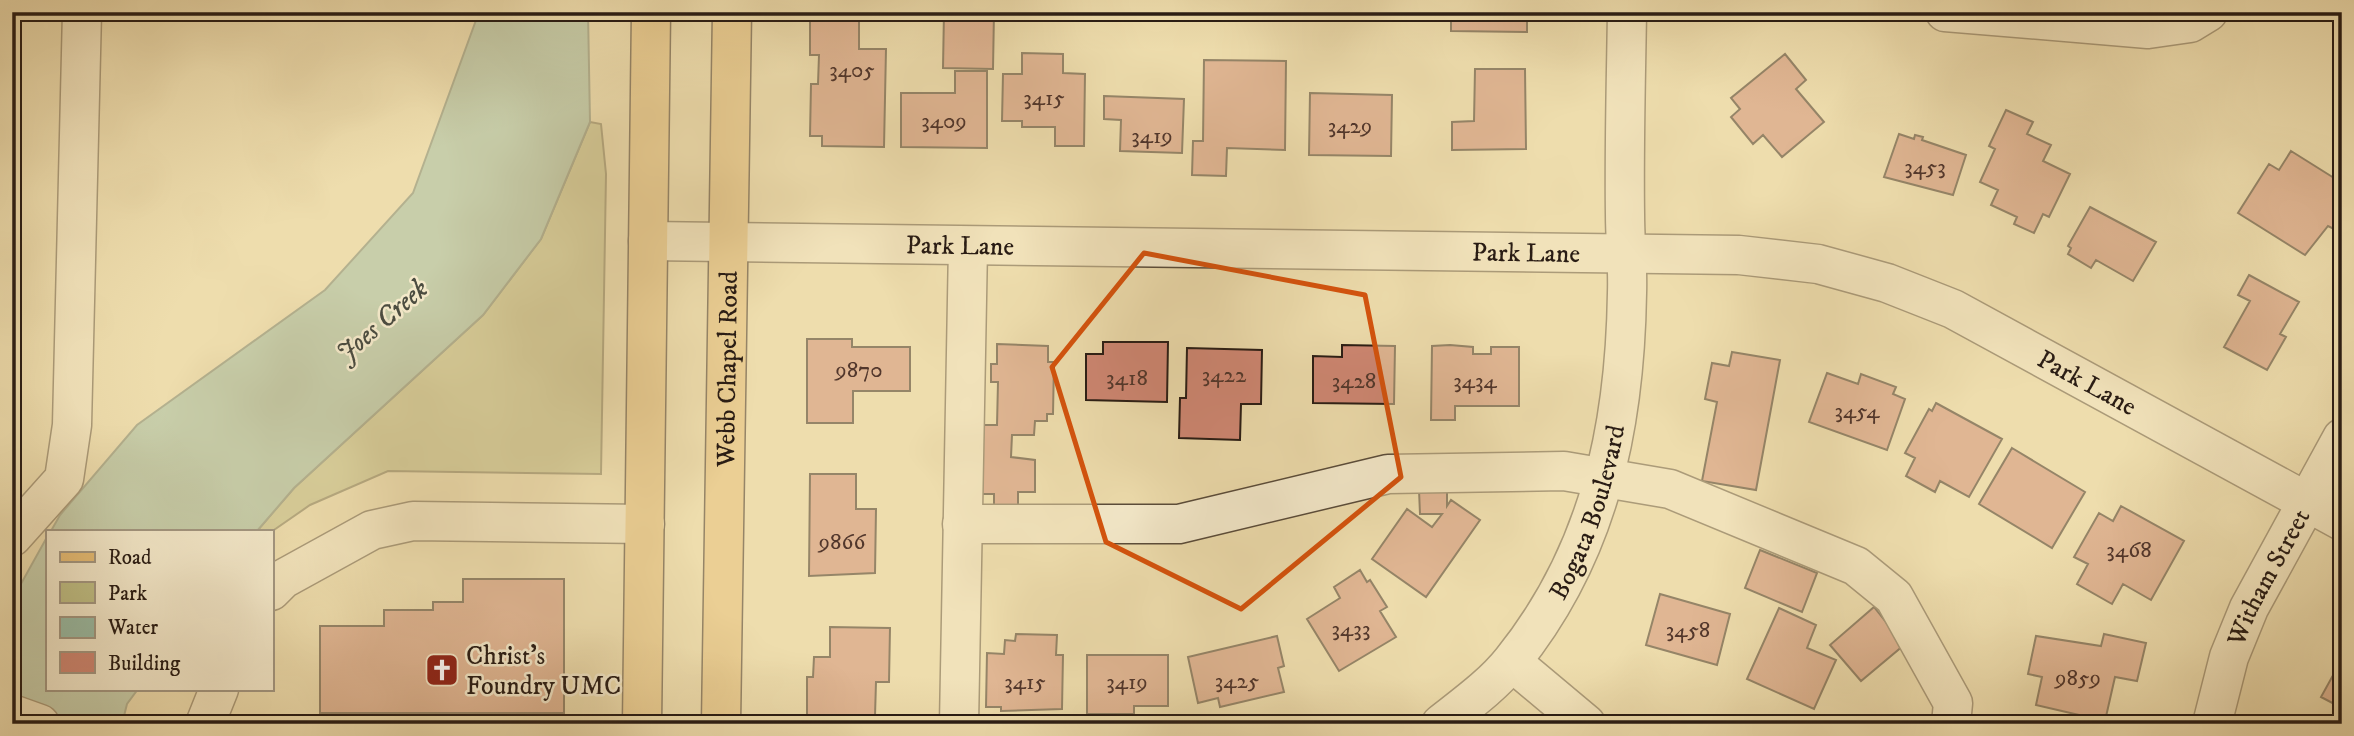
<svg xmlns="http://www.w3.org/2000/svg" width="2354" height="736" viewBox="0 0 2354 736" font-family="'IM FELL DW Pica',serif">
  <rect width="100%" height="100%" fill="#eeddad"/>
  <filter id="stains"><feTurbulence type="fractalNoise" baseFrequency=".00286" numOctaves="4"/><feColorMatrix values="0 0 0 0 .2 0 0 0 0 .09 0 0 0 0 .02 0 0 0 .5 -.17"/></filter>
  <radialGradient id="worn" r=".72"><stop offset=".6" stop-color="#630" stop-opacity="0"/><stop offset="1" stop-color="#630" stop-opacity=".3"/></radialGradient>
  <!-- green -->
  <path fill="#bfbf85" stroke="#746e4c" stroke-width="2" d="M590,122L601,124L606,174L601,474L388,471L310,505L271,532L257,531L294,488L483,315L541,239Z"/>
  <!-- water -->
  <path fill="#9abda6" stroke="#6d7d6c" stroke-width="2" d="M479,12H588L590,122L541,239L483,315L294,488L257,531H51L60,515L137,425L325,290L413,193Z
    M47,537V689H138L127,704L122,724H12V600Z"/>
  <!-- building -->
  <path fill="#cf8773" stroke="#291c14" stroke-width="2" d="M859,12V49H886L884,147L822,146V136H810L811,84H818L819,55H810V13Z
    M944,12H994L993,69L943,68Z
    M1451,12H1527V32L1451,31Z
    M1022,53L1063,54V73L1085,74L1084,146H1055V127H1022V121H1002L1003,74H1022Z
    M1785,54L1806,80L1796,89L1824,122L1782,157L1763,135L1753,144L1731,117L1740,109L1731,98Z
    M1204,60L1286,61L1285,150L1227,148L1226,176L1192,175L1193,141H1203Z
    M1475,69H1525L1526,149L1452,150V122L1474,121Z
    M955,71H987V148L901,147V93H955Z
    M1310,93L1392,95L1391,156L1309,155Z
    M1104,96L1184,99L1182,153L1120,151L1121,120L1104,119Z
    M2006,110L2033,122L2027,134L2051,145L2043,161L2070,174L2049,217L2043,214L2034,233L2014,224L2017,217L1991,205L1998,190L1980,182L1995,149L1989,146Z
    M1899,134L1914,139L1915,135L1923,137L1922,140L1966,155L1953,195L1884,177Z
    M2291,151L2342,183V221L2334,229L2328,226L2305,255L2238,213L2269,164L2279,170Z
    M2090,207L2156,242L2133,281L2096,260L2091,268L2068,254L2071,248L2068,246Z
    M2249,275L2299,302L2280,334L2286,337L2267,370L2224,347L2250,301L2238,295Z
    M807,339H852V347H910V391H853V423H807Z
    M1103,342H1168L1167,402L1086,400V354H1103Z
    M997,344L1048,346V362H1054L1053,414H1047V421H1035L1034,435H1012L1011,457L1035,460V492H1018V506L994,505V494H981L975,425H997L998,382H991V364H997Z
    M1342,345L1395,346L1394,404L1313,403V356L1342,357Z
    M1450,345L1473,347V354H1491V347H1519V406H1455V420H1431L1432,346Z
    M1187,348L1262,350L1261,404H1241L1240,440L1179,438L1180,398H1186Z
    M1732,352L1780,360L1756,490L1702,481L1717,402L1705,399L1712,363L1729,366Z
    M1827,373L1858,384L1861,374L1896,387L1893,394L1905,399L1887,450L1809,422Z
    M1936,403L2002,439L1969,497L1940,481L1935,492L1906,476L1915,458L1905,453L1929,409L1932,411Z
    M2012,448L2085,492L2052,548L1979,504Z
    M810,474H856V509H876L875,573L809,576Z
    M1419,490H1447V506L1451,500L1480,520L1426,597L1372,559L1407,509L1432,527L1442,514H1420Z
    M2121,506L2184,541L2151,600L2123,584L2112,604L2077,584L2088,564L2074,557L2099,513L2113,521Z
    M1760,550L1817,573L1802,612L1745,588Z
    M1360,570L1367,582L1370,580L1387,607L1380,611L1396,637L1339,671L1307,619L1340,598L1334,587Z
    M463,579H564V713H320V626H384V610H433V602H463Z
    M1660,594L1730,614L1717,665L1646,645Z
    M1874,607L1904,645L1861,681L1830,645Z
    M1779,608L1816,625L1807,648L1836,660L1814,709L1747,679Z
    M830,627L890,628L889,682H876L875,716L807,715V677H813L814,657H830Z
    M1016,634L1057,635L1056,655H1063L1062,709L1001,711V707H986L987,653L1004,654L1005,640L1015,641Z
    M2104,634L2146,643L2137,681L2115,677L2105,721L2036,705L2042,677L2028,674L2036,636L2101,646Z
    M1277,636L1284,666L1278,668L1284,692L1220,707L1218,698L1198,703L1188,657Z
    M1087,655H1168V706H1134V714H1087Z
    M2342,659V708L2321,697Z"/>
  <g fill="none" stroke-linecap="round" stroke-linejoin="round">
    <defs>
      <g id="minor">
        <path d="M1945,12L2148,29L2190,23L2208,12"/>
        <path id="s1" d="M648,241L1739,255L1818,264L1887,283L1953,309L2342,521"/>
        <path d="M962,524H1179L1388,474L1564,471L1670,489L1856,566L1894,597L1953,703L1951,724"/>
        <path d="M12,537L64,479L72,425L82,12"/>
        <path d="M271,591L283,579L372,530L413,521L645,524"/>
        <path d="M1512,662L1586,724"/>
        <path d="M12,714L40,724"/>
        <path d="M205,724L219,689"/>
        <path d="M959,724L968,246"/>
        <path id="s2" d="M1441,724C1465,705 1493,685 1512,661C1599,553 1625,428 1627,293C1628,267 1625,241 1625,214C1624,147 1626,79 1627,12"/>
        <path id="s3" d="M2212,724L2229,657L2249,608L2342,438"/>
      </g>
      <g id="major">
        <path d="M642,724L651,12"/>
        <path id="s4" d="M721,724L732,12"/>
      </g>
    </defs>
    <!-- minor casing -->
    <use href="#minor" stroke="#5a4c3a" stroke-width="41"/>
    <!-- major casing -->
    <use href="#major" stroke="#291c14" stroke-width="41"/>
    <!-- minor -->
    <use href="#minor" stroke="#f4e9ca" stroke-width="38"/>
    <!-- major -->
    <use href="#major" stroke="#e7be76" stroke-width="38"/>
  </g>
  <!-- marked area -->
  <path d="M0 0H2354V736H0ZM1144,253L1365,295L1401,477L1241,609L1106,542L1052,367Z" fill="#eeddad" fill-opacity=".55" fill-rule="evenodd"/>
  <path fill="none" stroke="#d5530d" stroke-width="5" stroke-linejoin="round" d="M1144,253L1365,295L1401,477L1241,609L1106,542L1052,367Z"/>
  <!-- icons -->
  <defs>
    <symbol id="church-square" viewBox="-11 -11 22 22"><rect x="-9" y="-9" width="18" height="18" rx="4" fill="#8f2418" stroke="#f4e9ca"/><path d="M-1.2-6h2.4v3.5h3.3v2.4h-3.3V6h-2.4V-.1h-3.3v-2.4h3.3Z" fill="#fff"/></symbol>
  </defs>
  <g fill-rule="evenodd">
    <use href="#church-square" x="423" y="651" width="38" height="38"/>
  </g>
  <g text-anchor="middle" stroke-width="5" stroke-linejoin="round" paint-order="stroke">
    <!-- number labels -->
    <g font-size="23" fill="#52372c">
      <text x="852" y="77">3405</text>
      <text x="1044" y="105">3415</text>
      <text x="944" y="128">3409</text>
      <text x="1350" y="133">3429</text>
      <text x="1152" y="143">3419</text>
      <text x="1925" y="174">3453</text>
      <text x="859" y="377">9870</text>
      <text x="1224" y="382">3422</text>
      <text x="1127" y="385">3418</text>
      <text x="1354" y="388">3428</text>
      <text x="1475" y="388">3434</text>
      <text x="1857" y="418">3454</text>
      <text x="842" y="549">9866</text>
      <text x="2129" y="557">3468</text>
      <text x="1351" y="636">3433</text>
      <text x="1688" y="637">3458</text>
      <text x="2078" y="685">9859</text>
      <text x="1237" y="688">3425</text>
      <text x="1025" y="689">3415</text>
      <text x="1127" y="689">3419</text>
    </g>
    <!-- street labels -->
    <g font-size="26" fill="#291c14" stroke="#f4e9ca">
      <text dy="9" stroke="none"><textPath href="#s1" startOffset="312">Park Lane</textPath></text>
      <text dy="9" stroke="none"><textPath href="#s1" startOffset="878">Park Lane</textPath></text>
      <text dy="9" stroke="none"><textPath href="#s4" startOffset="355">Webb Chapel Road</textPath></text>
      <text dy="9" stroke="none"><textPath href="#s1" startOffset="1466">Park Lane</textPath></text>
      <text dy="9" stroke="none"><textPath href="#s2" startOffset="264">Bogata Boulevard</textPath></text>
      <text dy="9" stroke="none"><textPath href="#s3" startOffset="158">Witham Street</textPath></text>
    </g>
    <!-- poi labels -->
    <g font-size="26" fill="#291c14" stroke="#f4e9ca" text-anchor="start">
      <text x="466" y="664">Christ's<tspan x="466" dy="30">Foundry UMC</tspan></text>
    </g>
    <!-- water labels -->
    <g font-size="28" font-style="italic" fill="#4b4c40" stroke="#f4e9ca">
      <text transform="translate(381 320) rotate(-41)" y="10">Joes Creek</text>
    </g>
  </g>
  <!-- margin -->
  <rect width="2354" height="736" fill="none" stroke="#eeddad" stroke-width="42"/>
  <rect x="14" y="14" width="2326" height="708" fill="none" stroke="#291c14" stroke-width="3.5"/>
  <rect x="21" y="21" width="2312" height="694" fill="none" stroke="#291c14" stroke-width="2"/>
  <!-- legend -->
  <rect x="46" y="530" width="228" height="161" fill="#f4e9ca" stroke="#a39781" stroke-width="2"/>
  <rect x="60" y="552" width="35" height="10" fill="#e7be76" stroke="#a39781" stroke-width="2"/>
  <text x="108" y="564" font-size="21" fill="#291c14">Road</text>
  <rect x="60" y="582" width="35" height="21" fill="#bfbf85" stroke="#a39781" stroke-width="2"/>
  <text x="108" y="600" font-size="21" fill="#291c14">Park</text>
  <rect x="60" y="617" width="35" height="21" fill="#9abda6" stroke="#a39781" stroke-width="2"/>
  <text x="108" y="634" font-size="21" fill="#291c14">Water</text>
  <rect x="60" y="652" width="35" height="21" fill="#cf8773" stroke="#a39781" stroke-width="2"/>
  <text x="108" y="670" font-size="21" fill="#291c14">Building</text>
  <rect width="100%" height="100%" filter="url(#stains)"/>
  <rect width="100%" height="100%" fill="url(#worn)"/>
</svg>
